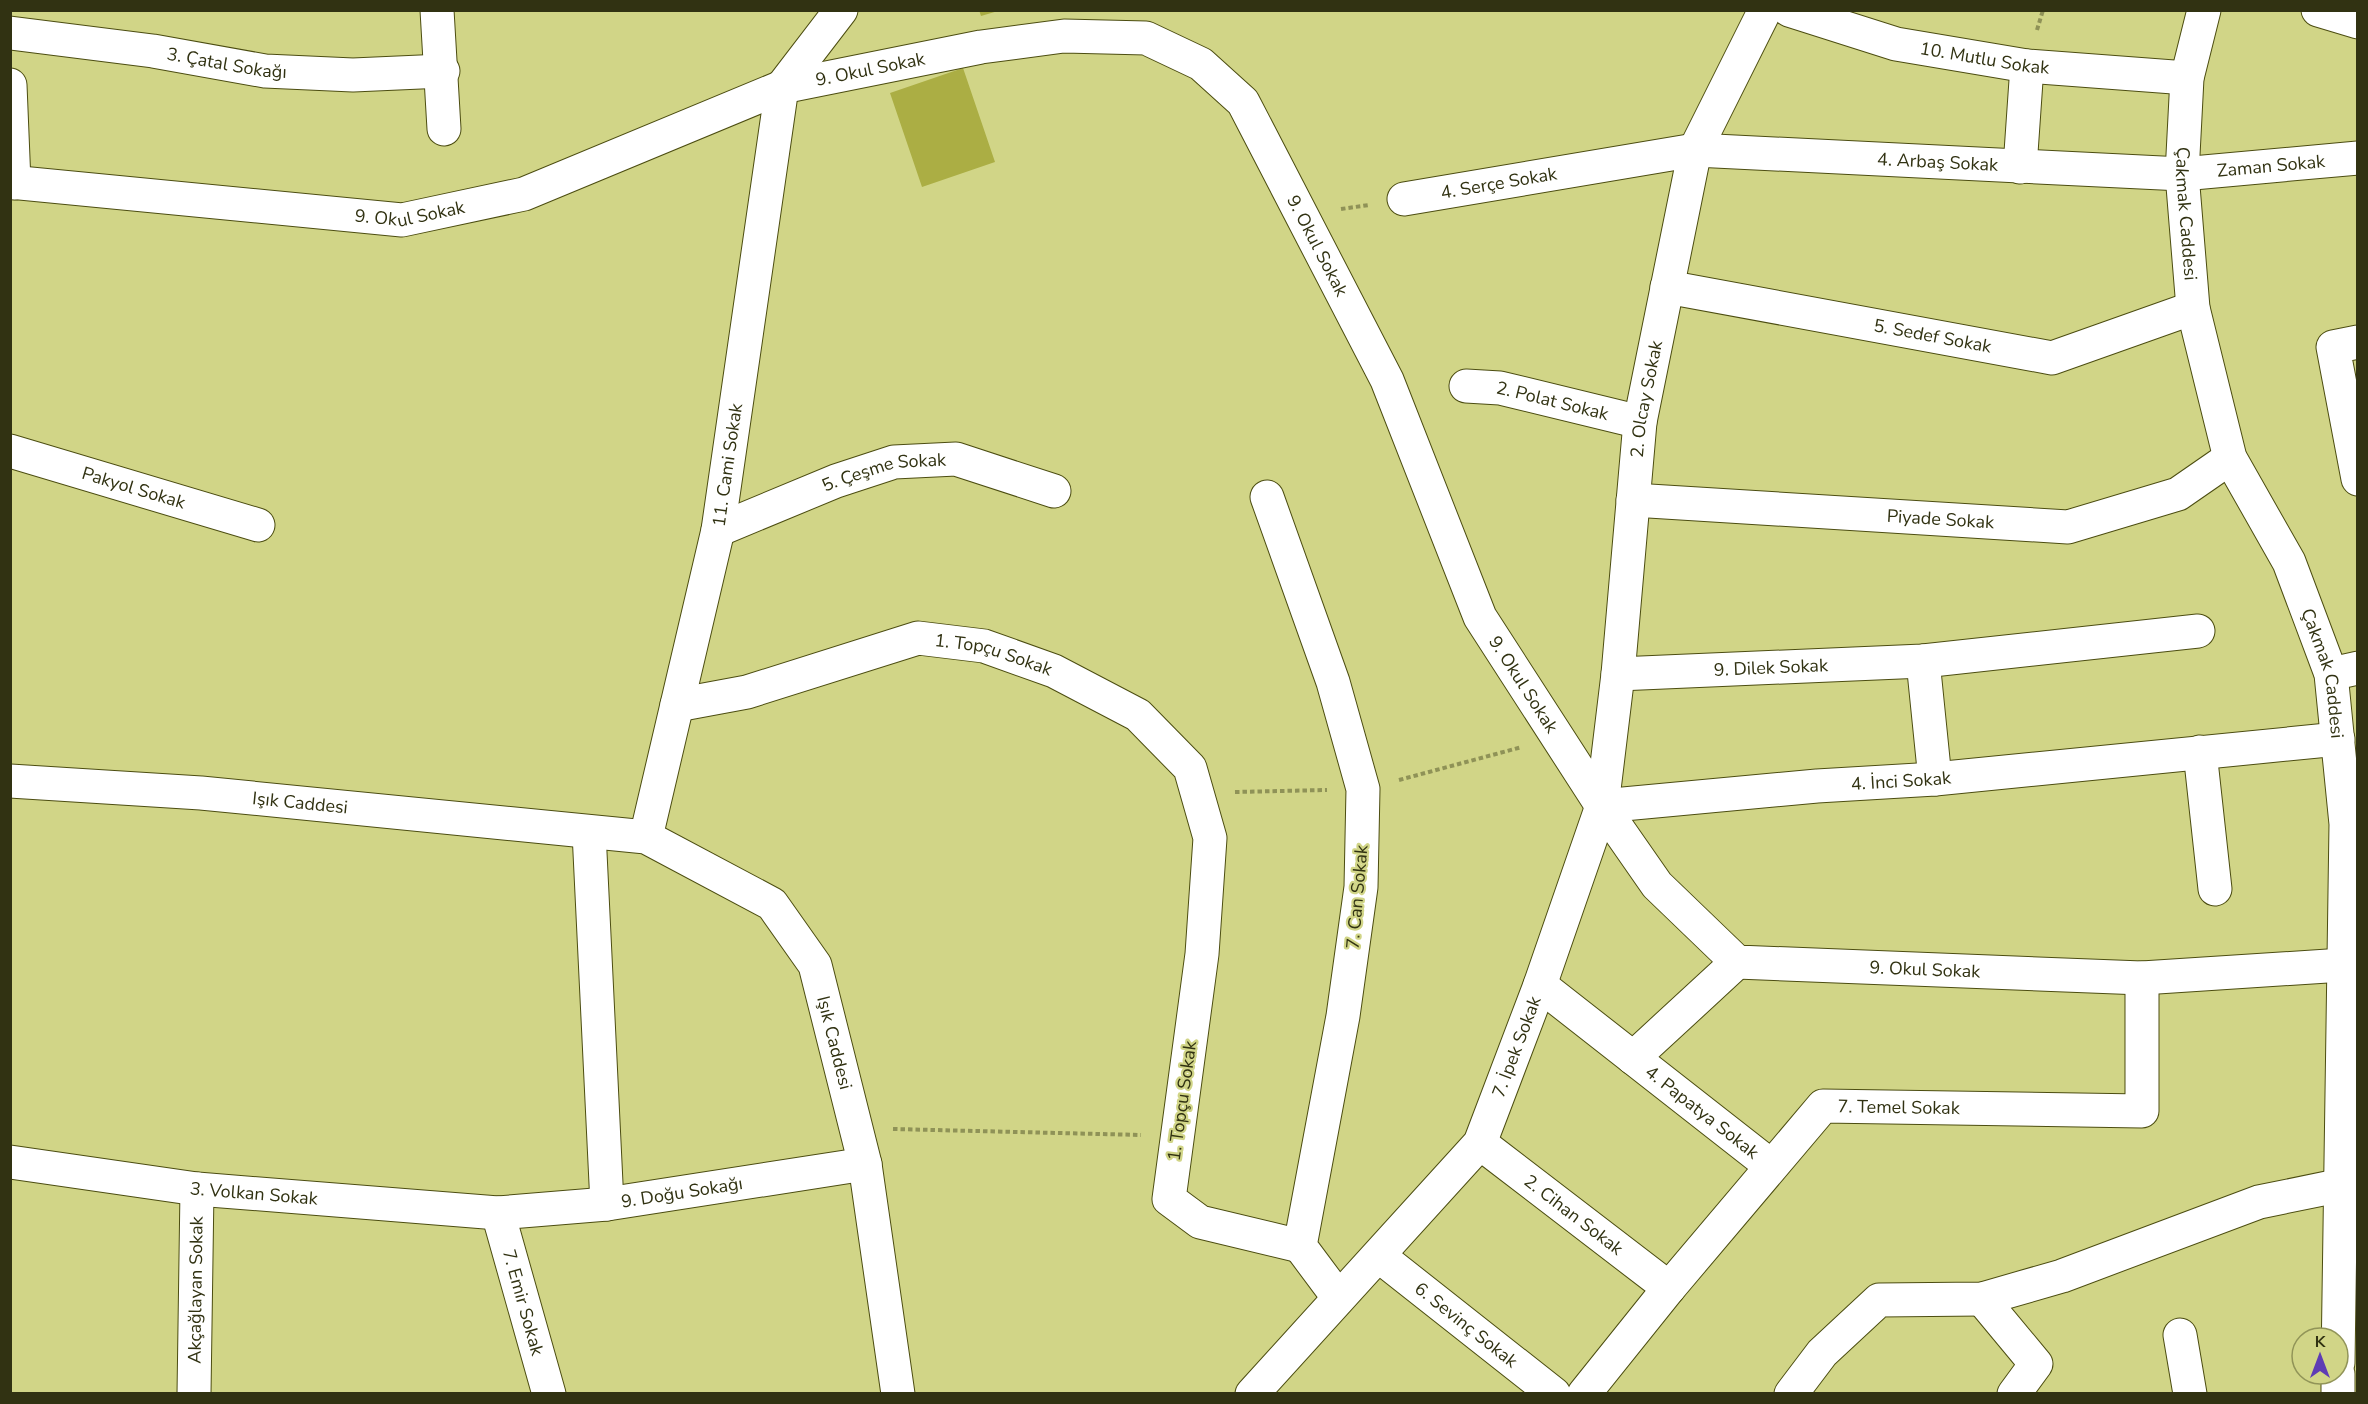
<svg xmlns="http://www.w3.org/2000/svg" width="2368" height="1404" viewBox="0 0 2368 1404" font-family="'Nunito Sans',sans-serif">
  <rect width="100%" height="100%" fill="#d1d587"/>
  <!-- building -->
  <path fill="#abae44" d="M979,10H998V11L981,16Z
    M963,68L995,162L922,187L890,93Z"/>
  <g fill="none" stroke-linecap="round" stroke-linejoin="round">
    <defs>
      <g id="minor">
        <path d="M437,10L444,129"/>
        <path id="s1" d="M1789,10L1896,44L2027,66L2187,78"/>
        <path d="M2318,10L2358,22"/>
        <path id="s2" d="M10,33L153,51L265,71L353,75L443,71"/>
        <path d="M10,85L14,183"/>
        <path d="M2020,167L2027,66"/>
        <path id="s3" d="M10,182L402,220L524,194L782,87L981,47L1064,36L1146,38L1201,64L1243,102L1387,380L1480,617L1602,806L1657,885L1737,962L2142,978L2358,964"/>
        <path id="s4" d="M1404,199L1695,150L2182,174L2358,158"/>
        <path id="s5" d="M1667,287L2052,358L2193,308"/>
        <path d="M2358,342L2333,347L2358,479"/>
        <path id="s6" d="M1466,386L1500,388L1640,422"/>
        <path id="s7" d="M10,451L258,525"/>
        <path d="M1267,497L1333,682L1363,789L1361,887L1343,1016L1300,1246L1338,1297"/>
        <path id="s8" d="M1633,500L2068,527L2178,494L2230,458"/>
        <path id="s9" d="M718,530L836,481L894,462L956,459L1054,491"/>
        <path d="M1923,661L1935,779"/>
        <path id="s10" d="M1618,674L1923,661L2198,631"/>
        <path d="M2331,674L2358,668"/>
        <path id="s11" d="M677,705L747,692L918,638L984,646L1054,671L1138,715L1190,768L1210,838L1202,954L1169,1199L1200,1222L1300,1246"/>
        <path d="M2200,752L2215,889"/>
        <path id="s12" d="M1602,806L1817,786L1935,779L2338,739"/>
        <path d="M589,832L607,1204"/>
        <path id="s13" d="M646,837L718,530L782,87L841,10"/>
        <path id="s14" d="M1540,985L1771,1166"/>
        <path d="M1633,1058L1737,962"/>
        <path id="s15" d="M1480,1143L1669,1288"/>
        <path id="s16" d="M10,1162L197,1189L498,1213L607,1204L865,1164"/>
        <path id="s17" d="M498,1213L549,1394"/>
        <path id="s18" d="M1379,1256L1554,1394"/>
        <path d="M1982,1299L2036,1364L2014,1394"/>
        <path d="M2180,1335L2190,1394"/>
        <path id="s19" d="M194,1394L197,1189"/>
        <path id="s20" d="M1252,1394L1480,1143L1540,985L1602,806L1618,674L1640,422L1695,150L1765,10"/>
        <path id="s21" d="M1584,1394L1669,1288L1823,1106L2142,1111V978"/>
        <path d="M1791,1394L1822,1353L1879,1300L1982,1299L2062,1276L2259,1202L2342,1185"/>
      </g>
      <g id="secondary">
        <path id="s22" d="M2204,10L2187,78L2182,174L2193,308L2230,458L2289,562L2331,674L2346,824L2338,1363"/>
        <path id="s23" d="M10,781L201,793L646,837L772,904L815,965L865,1164L898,1394"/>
        <path d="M2338,1394V1374"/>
      </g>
    </defs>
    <!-- minor casing -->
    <use href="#minor" stroke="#4c4d11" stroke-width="35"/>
    <!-- secondary casing -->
    <use href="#secondary" stroke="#4c4d11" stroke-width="35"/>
    <!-- path -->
    <path stroke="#8f9257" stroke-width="4" stroke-dasharray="4.5 3" stroke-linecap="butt" d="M2037,30L2043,10
      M1341,209L1369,205
      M1399,780L1522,747
      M1235,792L1327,790
      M893,1129L1141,1135"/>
    <!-- minor -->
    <use href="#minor" stroke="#fff" stroke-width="33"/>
    <!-- secondary -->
    <use href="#secondary" stroke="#fff" stroke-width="33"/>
  </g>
  <g text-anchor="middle" stroke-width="4.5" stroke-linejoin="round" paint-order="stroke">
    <!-- street labels -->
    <g font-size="18" fill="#313212" stroke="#d1d587">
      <text dy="6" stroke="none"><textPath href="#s1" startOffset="202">10. Mutlu Sokak</textPath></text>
      <text dy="6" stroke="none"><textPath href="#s2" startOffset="219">3. Çatal Sokağı</textPath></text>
      <text dy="6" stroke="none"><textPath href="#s3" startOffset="888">9. Okul Sokak</textPath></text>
      <text dy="6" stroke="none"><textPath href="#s4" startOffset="538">4. Arbaş Sokak</textPath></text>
      <text dy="6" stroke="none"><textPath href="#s4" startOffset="872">Zaman Sokak</textPath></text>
      <text dy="6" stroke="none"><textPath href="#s4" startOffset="96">4. Serçe Sokak</textPath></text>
      <text dy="6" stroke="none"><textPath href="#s3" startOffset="402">9. Okul Sokak</textPath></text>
      <text dy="6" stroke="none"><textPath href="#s22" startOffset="206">Çakmak Caddesi</textPath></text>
      <text dy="6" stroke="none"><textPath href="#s3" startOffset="1446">9. Okul Sokak</textPath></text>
      <text dy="6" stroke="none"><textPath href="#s5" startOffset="270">5. Sedef Sokak</textPath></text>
      <text dy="6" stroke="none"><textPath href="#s20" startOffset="1107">2. Olcay Sokak</textPath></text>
      <text dy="6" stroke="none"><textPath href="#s6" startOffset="88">2. Polat Sokak</textPath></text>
      <text dy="6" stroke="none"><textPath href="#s13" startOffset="381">11. Cami Sokak</textPath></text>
      <text dy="6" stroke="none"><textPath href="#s9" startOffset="177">5. Çeşme Sokak</textPath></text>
      <text dy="6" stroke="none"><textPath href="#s7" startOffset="129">Pakyol Sokak</textPath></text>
      <text dy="6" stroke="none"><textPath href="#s8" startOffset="308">Piyade Sokak</textPath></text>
      <text dy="6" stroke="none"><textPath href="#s11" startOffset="328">1. Topçu Sokak</textPath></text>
      <text dy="6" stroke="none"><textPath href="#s10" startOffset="153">9. Dilek Sokak</textPath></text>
      <text dy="6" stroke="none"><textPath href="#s22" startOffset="692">Çakmak Caddesi</textPath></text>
      <text dy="6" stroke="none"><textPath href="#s3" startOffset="1932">9. Okul Sokak</textPath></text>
      <text dy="6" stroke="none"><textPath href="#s12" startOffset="300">4. İnci Sokak</textPath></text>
      <text dy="6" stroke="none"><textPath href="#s23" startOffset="291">Işık Caddesi</textPath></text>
      <text transform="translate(1357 897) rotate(-85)" y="6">7. Can Sokak</text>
      <text dy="6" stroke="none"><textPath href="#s3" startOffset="2472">9. Okul Sokak</textPath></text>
      <text dy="6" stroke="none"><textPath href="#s23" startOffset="936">Işık Caddesi</textPath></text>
      <text dy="6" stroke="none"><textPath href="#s20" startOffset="442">7. İpek Sokak</textPath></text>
      <text transform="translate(1182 1101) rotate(-82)" y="6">1. Topçu Sokak</text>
      <text dy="6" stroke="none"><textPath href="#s21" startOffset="450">7. Temel Sokak</textPath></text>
      <text dy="6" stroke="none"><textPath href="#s14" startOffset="206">4. Papatya Sokak</textPath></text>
      <text dy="6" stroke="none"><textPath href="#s16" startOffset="676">9. Doğu Sokağı</textPath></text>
      <text dy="6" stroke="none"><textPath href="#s16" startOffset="246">3. Volkan Sokak</textPath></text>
      <text dy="6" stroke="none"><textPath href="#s15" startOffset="118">2. Cihan Sokak</textPath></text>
      <text dy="6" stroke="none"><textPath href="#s19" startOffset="104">Akçağlayan Sokak</textPath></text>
      <text dy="6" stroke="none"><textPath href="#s17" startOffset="93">7. Emir Sokak</textPath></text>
      <text dy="6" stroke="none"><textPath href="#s18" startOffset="111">6. Sevinç Sokak</textPath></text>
    </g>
  </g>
  <!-- border -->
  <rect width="2368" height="1404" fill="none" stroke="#313212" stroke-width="24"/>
  <!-- north arrow -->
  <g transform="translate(2320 1356)"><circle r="28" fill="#d1d587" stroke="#919458" stroke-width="1.5"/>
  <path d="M0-4.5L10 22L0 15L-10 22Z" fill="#5e3cb4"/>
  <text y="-9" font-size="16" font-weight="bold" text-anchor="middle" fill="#313212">K</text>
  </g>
</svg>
